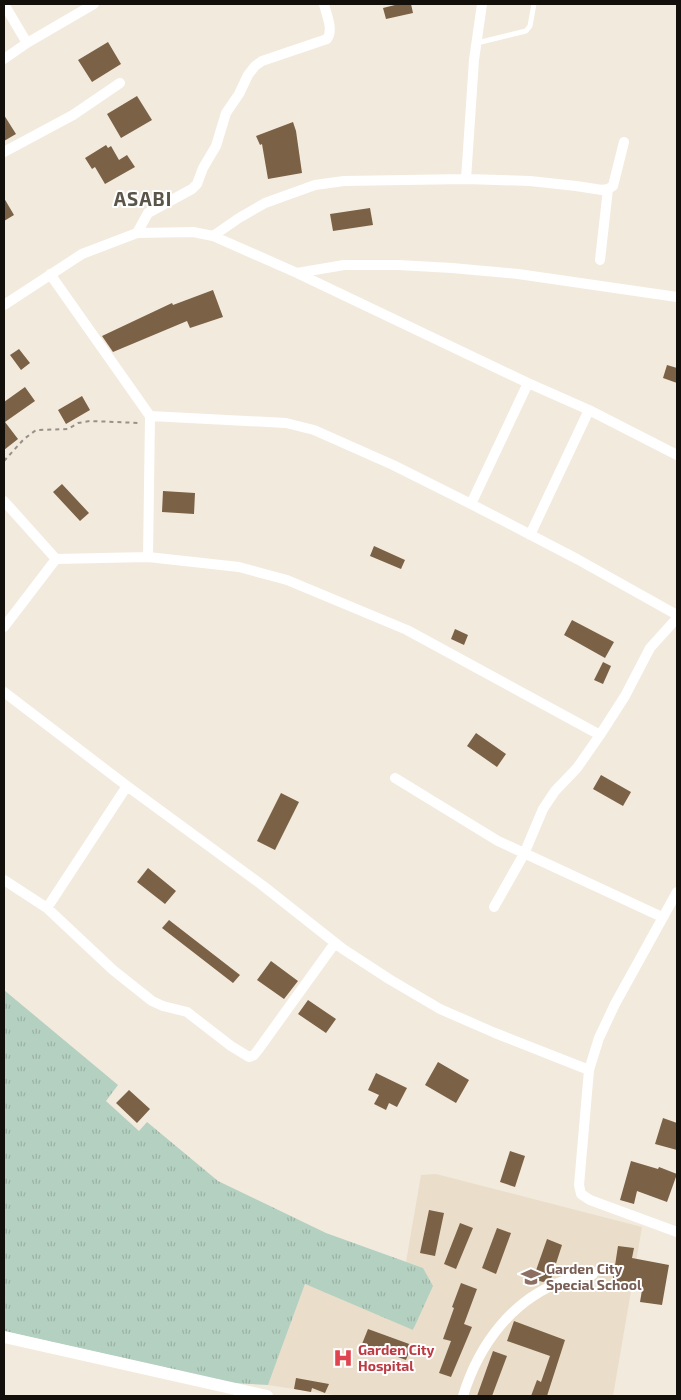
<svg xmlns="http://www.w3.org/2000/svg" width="681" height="1400" viewBox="0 0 681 1400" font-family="'Exo 2',sans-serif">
  <defs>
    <pattern id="grass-tufts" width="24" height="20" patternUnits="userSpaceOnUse" patternTransform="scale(1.25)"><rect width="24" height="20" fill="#b4d0c1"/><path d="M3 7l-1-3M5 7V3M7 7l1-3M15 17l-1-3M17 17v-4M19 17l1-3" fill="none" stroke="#9ab2a4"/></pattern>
  </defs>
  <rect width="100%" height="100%" fill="#f2eadd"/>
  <!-- built -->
  <path fill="#eadeca" d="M436,1174L642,1227L613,1396H340L268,1385L305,1284L414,1330L423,1268L406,1262L421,1175Z"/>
  <!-- grass -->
  <path fill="url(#grass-tufts)" d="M4,990L118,1085L106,1101L139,1131L147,1122L218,1181L326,1233L423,1268L433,1286L413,1330L305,1284L268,1385L232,1383L4,1331Z"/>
  <!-- building -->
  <path fill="#7b6146" d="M399,4H411L413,13L386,19L383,8Z
    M108,42L121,64L92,82L78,60Z
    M137,96L152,120L121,138L107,114Z
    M4,115L16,134L4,141Z
    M293,122L296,131L302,173L268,179L262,144L260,145L256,136Z
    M106,145L108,148L111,146L119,160L127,155L135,167L105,184L95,167L92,169L85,158Z
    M4,198L14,215L4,221Z
    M370,208L373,225L333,231L330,214Z
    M213,290L223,317L190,328L187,321L113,352L102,336L172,303L173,305Z
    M19,349L30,363L21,370L10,355Z
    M667,365L677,368V383L663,378Z
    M25,387L35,401L5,422L18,439L4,450V402Z
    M82,396L90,410L66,424L58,410Z
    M62,484L89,513L80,521L53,492Z
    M163,491L195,493L194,514L162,512Z
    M374,546L405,560L401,569L370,556Z
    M572,620L614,642L605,658L564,635Z
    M455,629L468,635L464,645L451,639Z
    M603,662L611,666L603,684L594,680Z
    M476,733L506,754L497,767L467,746Z
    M601,775L631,792L623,806L593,789Z
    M281,793L299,802L275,850L257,841Z
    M148,868L176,891L165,904L137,882Z
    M169,920L240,975L233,983L162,928Z
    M271,961L298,981L284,999L257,980Z
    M308,1000L336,1019L326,1033L298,1014Z
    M438,1062L469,1080L456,1103L425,1085Z
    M376,1073L407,1088L397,1107L389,1103L386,1110L374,1104L379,1095L368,1090Z
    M129,1090L150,1109L137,1123L116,1103Z
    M663,1118L677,1123V1150L655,1144Z
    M510,1151L525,1156L515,1187L500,1182Z
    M631,1161L658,1169L659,1167L677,1174L667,1202L637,1191L634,1204L620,1200Z
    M429,1210L444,1213L435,1256L420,1253Z
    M460,1223L473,1228L456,1269L444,1264Z
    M497,1228L511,1233L496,1274L482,1268Z
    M547,1239L562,1245L551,1279L543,1282L533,1279Z
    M618,1246L634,1248L632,1258L669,1265L662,1305L640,1302L642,1290L612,1285Z
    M461,1283L477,1289L464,1324L472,1327L451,1377L439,1373L451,1341L443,1339L454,1308L452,1307Z
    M514,1321L565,1340L547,1396H531L537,1380L541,1382L550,1356L507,1341Z
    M368,1329L412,1345L406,1360L362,1344Z
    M493,1351L507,1356L492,1396H477Z
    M296,1378L329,1384L325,1393L312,1388L311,1392L294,1389Z"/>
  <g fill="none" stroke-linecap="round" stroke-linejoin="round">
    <!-- path -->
    <path stroke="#979187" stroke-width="2" stroke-dasharray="4 4" stroke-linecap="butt" d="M4,461L24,439L36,430L68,429L78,423L90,421L140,423"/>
    <!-- service -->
    <path stroke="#fff" stroke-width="5" d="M477,43L526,31L530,26L534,4"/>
    <!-- minor -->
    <path stroke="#fff" stroke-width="10" d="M4,4L27,43
      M4,59L27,43L94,4
      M4,152L73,115L120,83
      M466,179L474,60L482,4
      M137,233L148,213L192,189L197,184L203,168L216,146L226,113L239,94L248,75L255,66L262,61L327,39C334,30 326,14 324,4
      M213,236L239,218L265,203L315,185L344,181L466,179L530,181L576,186L602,190L608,189L613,186L624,142
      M600,260L608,189
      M297,273L344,265H398L452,268L518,274L677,297
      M50,274L150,416L148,557
      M4,305L82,254L137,233L193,232L213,236L297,273L528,383L589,410L677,455
      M150,416L286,423L314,430L393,465L471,504L577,559L677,615
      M4,501L56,559
      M471,504L528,383
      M530,535L589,410
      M4,627L56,559L148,557L239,567L287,580L407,630L600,735
      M4,692L127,786L262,885L343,949L389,979L440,1009L495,1033L589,1070
      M395,778L498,841L662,917
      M4,880L47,908L113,970L152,1001L163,1006L187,1012L231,1046L249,1057L254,1055L258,1050L335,943
      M677,892L615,1004L599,1038L589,1070L579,1185L581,1194L590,1200L677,1232
      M494,907L524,854L543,809L555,791L577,768L600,735L625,696L650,648L677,618
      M47,908L127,786
      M463,1396C479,1344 513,1298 566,1280C575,1277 584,1276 593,1274"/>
    <!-- tertiary -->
    <path stroke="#fff" stroke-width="12" d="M4,1337L267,1396"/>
  </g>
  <!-- icons -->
  <defs>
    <symbol id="school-bare" viewBox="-9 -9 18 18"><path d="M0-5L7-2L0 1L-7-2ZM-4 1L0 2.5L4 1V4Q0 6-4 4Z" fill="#8d6e63" stroke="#fff" stroke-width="2.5" paint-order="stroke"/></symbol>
    <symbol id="hospital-bare" viewBox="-9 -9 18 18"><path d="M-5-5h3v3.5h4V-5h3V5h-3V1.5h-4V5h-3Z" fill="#e0444e" stroke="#fff" stroke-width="2.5" paint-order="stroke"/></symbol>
  </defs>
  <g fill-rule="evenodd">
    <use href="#school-bare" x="517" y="1263" width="28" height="28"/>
    <use href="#hospital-bare" x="329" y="1344" width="28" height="28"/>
  </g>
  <g text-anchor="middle" stroke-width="4" stroke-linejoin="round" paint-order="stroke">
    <!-- education labels -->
    <g font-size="14" font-weight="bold" fill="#785e54" stroke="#fff" text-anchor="start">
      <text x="546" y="1274">Garden City<tspan x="546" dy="16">Special School</tspan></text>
    </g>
    <!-- health labels -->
    <g font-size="14" font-weight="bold" fill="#be3a42" stroke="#fff" text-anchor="start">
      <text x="358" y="1355">Garden City<tspan x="358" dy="16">Hospital</tspan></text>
    </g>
    <!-- district labels -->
    <g font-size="19" font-weight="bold" letter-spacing="1" fill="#5b5448" stroke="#fff">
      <text x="143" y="206">ASABI</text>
    </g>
  </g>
  <!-- border -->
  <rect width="681" height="1400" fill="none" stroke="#13100b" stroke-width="10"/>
</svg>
